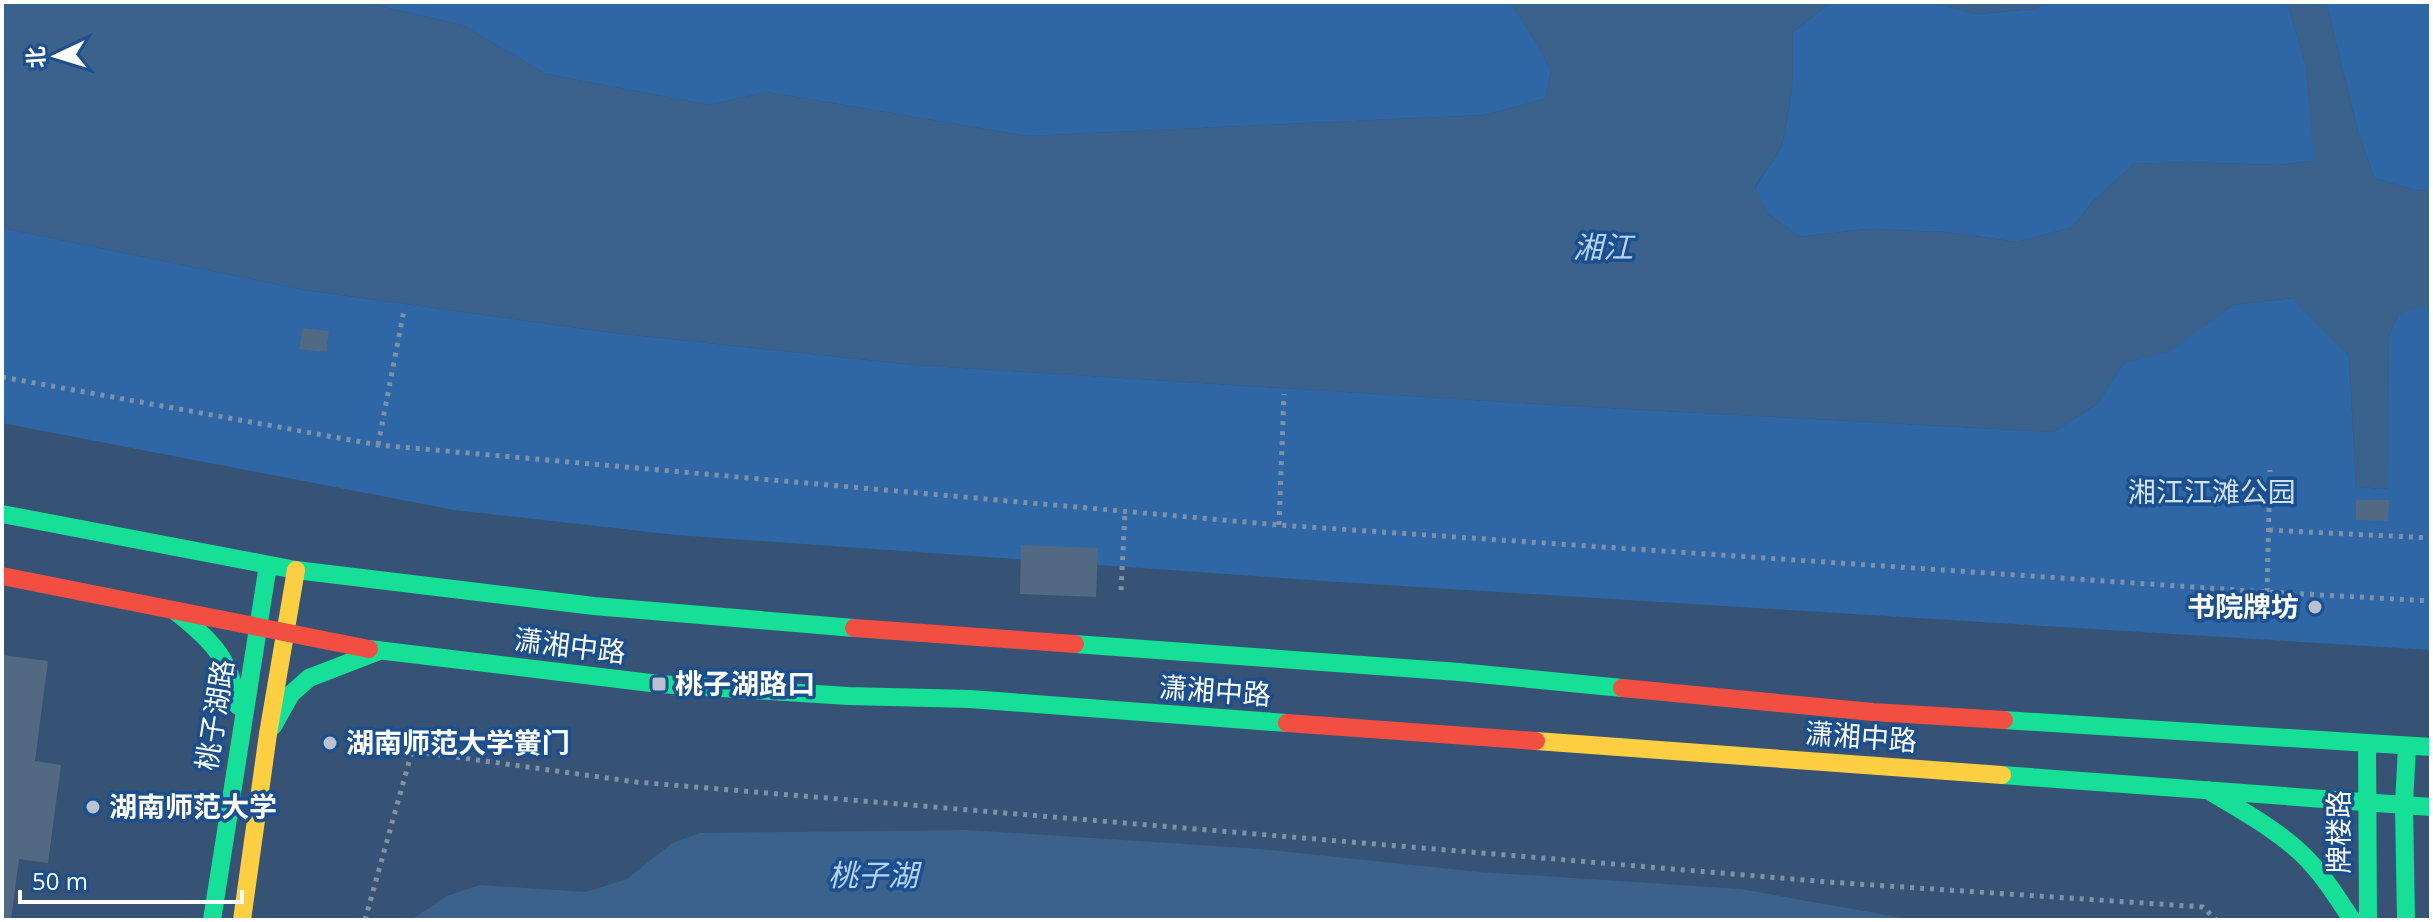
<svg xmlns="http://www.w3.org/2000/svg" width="2433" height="922" viewBox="0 0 2433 922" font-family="'Open Sans','Noto Sans SC',sans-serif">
  <rect width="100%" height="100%" fill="#365274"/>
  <!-- green -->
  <path fill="#2f66a5" d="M363,2H1510L1538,45L1551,72L1545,99L1485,115L1027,136L767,92L709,105L546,74L462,25Z
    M1831,2H1929L1977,14L2033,9L2048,2H2287L2306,66L2315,161L2277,165L2184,162L2134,164L2092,202L2073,227L2017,242L1946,232L1866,229L1800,237L1768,214L1755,188L1782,146L1792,91L1793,32Z
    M2326,2H2431V189L2418,191L2374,178L2358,131Z
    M2,228L305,290L614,333L915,365L1536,404L2053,432L2097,404L2124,363L2169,351L2233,305L2293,298L2349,356L2356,487L2387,489L2389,336L2399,313L2420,306L2431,309V650L1338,582L676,535L454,510L2,423Z"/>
  <!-- water -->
  <path fill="#3b618d" d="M2,2H363L462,25L546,74L709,105L767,92L1027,136L1485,115L1545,99L1551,72L1538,45L1510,2H1831L1793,32L1792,91L1782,146L1755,187L1768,214L1800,237L1866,229L1946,232L2017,242L2073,227L2092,202L2134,164L2184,162L2277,165L2314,161L2306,66L2287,2H2326L2358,131L2374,178L2418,191L2431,189V309L2420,307L2399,313L2389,336L2388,489L2356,487L2349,356L2292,298L2233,305L2169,352L2124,363L2097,404L2053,432L1536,404L915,365L614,333L305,290L2,228Z
    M1929,2H2048L2033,9L1977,14Z
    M968,830L1261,849L1480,872L1741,889L1914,920H411L447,896L480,885L586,892L627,879L672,843L700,833Z"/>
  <!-- building -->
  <path fill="#526984" d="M303,328L329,331L326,352L299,349Z
    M2356,500H2389L2388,521L2356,520Z
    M1021,545L1098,548L1096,597L1020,594Z
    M2,655L48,661L35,761L61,765L48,863L19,859L11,920H2Z"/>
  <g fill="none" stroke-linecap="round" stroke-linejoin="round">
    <!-- path -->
    <path stroke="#7d92a8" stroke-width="5" stroke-dasharray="4 6" stroke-linecap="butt" d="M2,377L378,445L1279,525L2267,592L2431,601
      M378,445L404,310
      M1279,525L1284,394
      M2269,530L2431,538
      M1121,590L1125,512
      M2267,592L2270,470
      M365,920L412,751L636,782L1828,882L2203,907L2216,920"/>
    <!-- fast -->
    <path stroke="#16e098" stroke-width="18" d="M2,514L296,570L594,606L854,628
      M176,612C213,641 230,659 238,706
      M1075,644L1459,672L1622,688
      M369,649L659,684L848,696L970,699L1287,723
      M2004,720L2431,747
      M273,726L291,694L309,678L379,651
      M2367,743L2368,920
      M2002,775L2431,807
      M2208,790C2240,810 2275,828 2302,854C2322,873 2337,897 2352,920
      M212,920L268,565
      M2406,920L2404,805L2407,746"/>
    <!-- slow -->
    <path stroke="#ffcf43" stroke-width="18" d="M1536,741L2002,775
      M242,920L268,734L296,570"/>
    <!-- jam -->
    <path stroke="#f24e42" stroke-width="18" d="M2,576L369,649
      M854,628L1075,644
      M1622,688L1873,712L2004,720
      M1287,723L1536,741"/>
  </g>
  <!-- markers -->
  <g fill="#b9c2ce" stroke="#1b4f8f" stroke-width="3">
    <circle cx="2315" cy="607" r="8"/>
    <rect x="651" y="676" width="16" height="16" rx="4"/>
    <circle cx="330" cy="743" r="8"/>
    <circle cx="93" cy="807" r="8"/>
  </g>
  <g text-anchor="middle" stroke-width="7" stroke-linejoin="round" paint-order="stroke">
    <!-- park labels -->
    <g font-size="28" fill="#cfe3fa" stroke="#1b4f8f">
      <text x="2212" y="502">湘江江滩公园</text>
    </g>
    <!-- poi labels -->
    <g font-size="28" font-weight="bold" fill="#fff" stroke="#1b4f8f" text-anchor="start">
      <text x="2299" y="617" text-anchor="end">书院牌坊</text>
      <text x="675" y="694">桃子湖路口</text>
      <text x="346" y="753">湖南师范大学黉门</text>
      <text x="109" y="817">湖南师范大学</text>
    </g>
    <!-- street labels -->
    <g font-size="28" fill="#fff" stroke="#1b4f8f">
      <text transform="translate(570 646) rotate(7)" y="10">潇湘中路</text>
      <text transform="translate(1215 691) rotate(4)" y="10">潇湘中路</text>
      <text transform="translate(215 715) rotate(-81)" y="10">桃子湖路</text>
      <text transform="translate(1861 737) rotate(4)" y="10">潇湘中路</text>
      <text transform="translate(2339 832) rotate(-90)" y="10">牌楼路</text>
    </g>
    <!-- water labels -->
    <g font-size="30" font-style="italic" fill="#b5d3f5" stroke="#1b4f8f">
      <text x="1603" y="258">湘江</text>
      <text x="873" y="886">桃子湖</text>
    </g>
  </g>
  <!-- border -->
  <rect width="2433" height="922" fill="none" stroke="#ffffff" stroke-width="8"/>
  <!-- north arrow -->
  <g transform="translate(56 56) rotate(266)" stroke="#1b4f8f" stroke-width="6" paint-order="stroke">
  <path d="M0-6L14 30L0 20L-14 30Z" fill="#ffffff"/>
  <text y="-12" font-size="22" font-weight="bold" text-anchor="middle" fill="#ffffff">北</text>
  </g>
  <!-- scale -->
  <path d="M20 890v12h222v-12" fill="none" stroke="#ffffff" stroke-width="4"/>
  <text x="32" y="890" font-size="24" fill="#ffffff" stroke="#1b4f8f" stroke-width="6" paint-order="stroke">50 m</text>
</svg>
